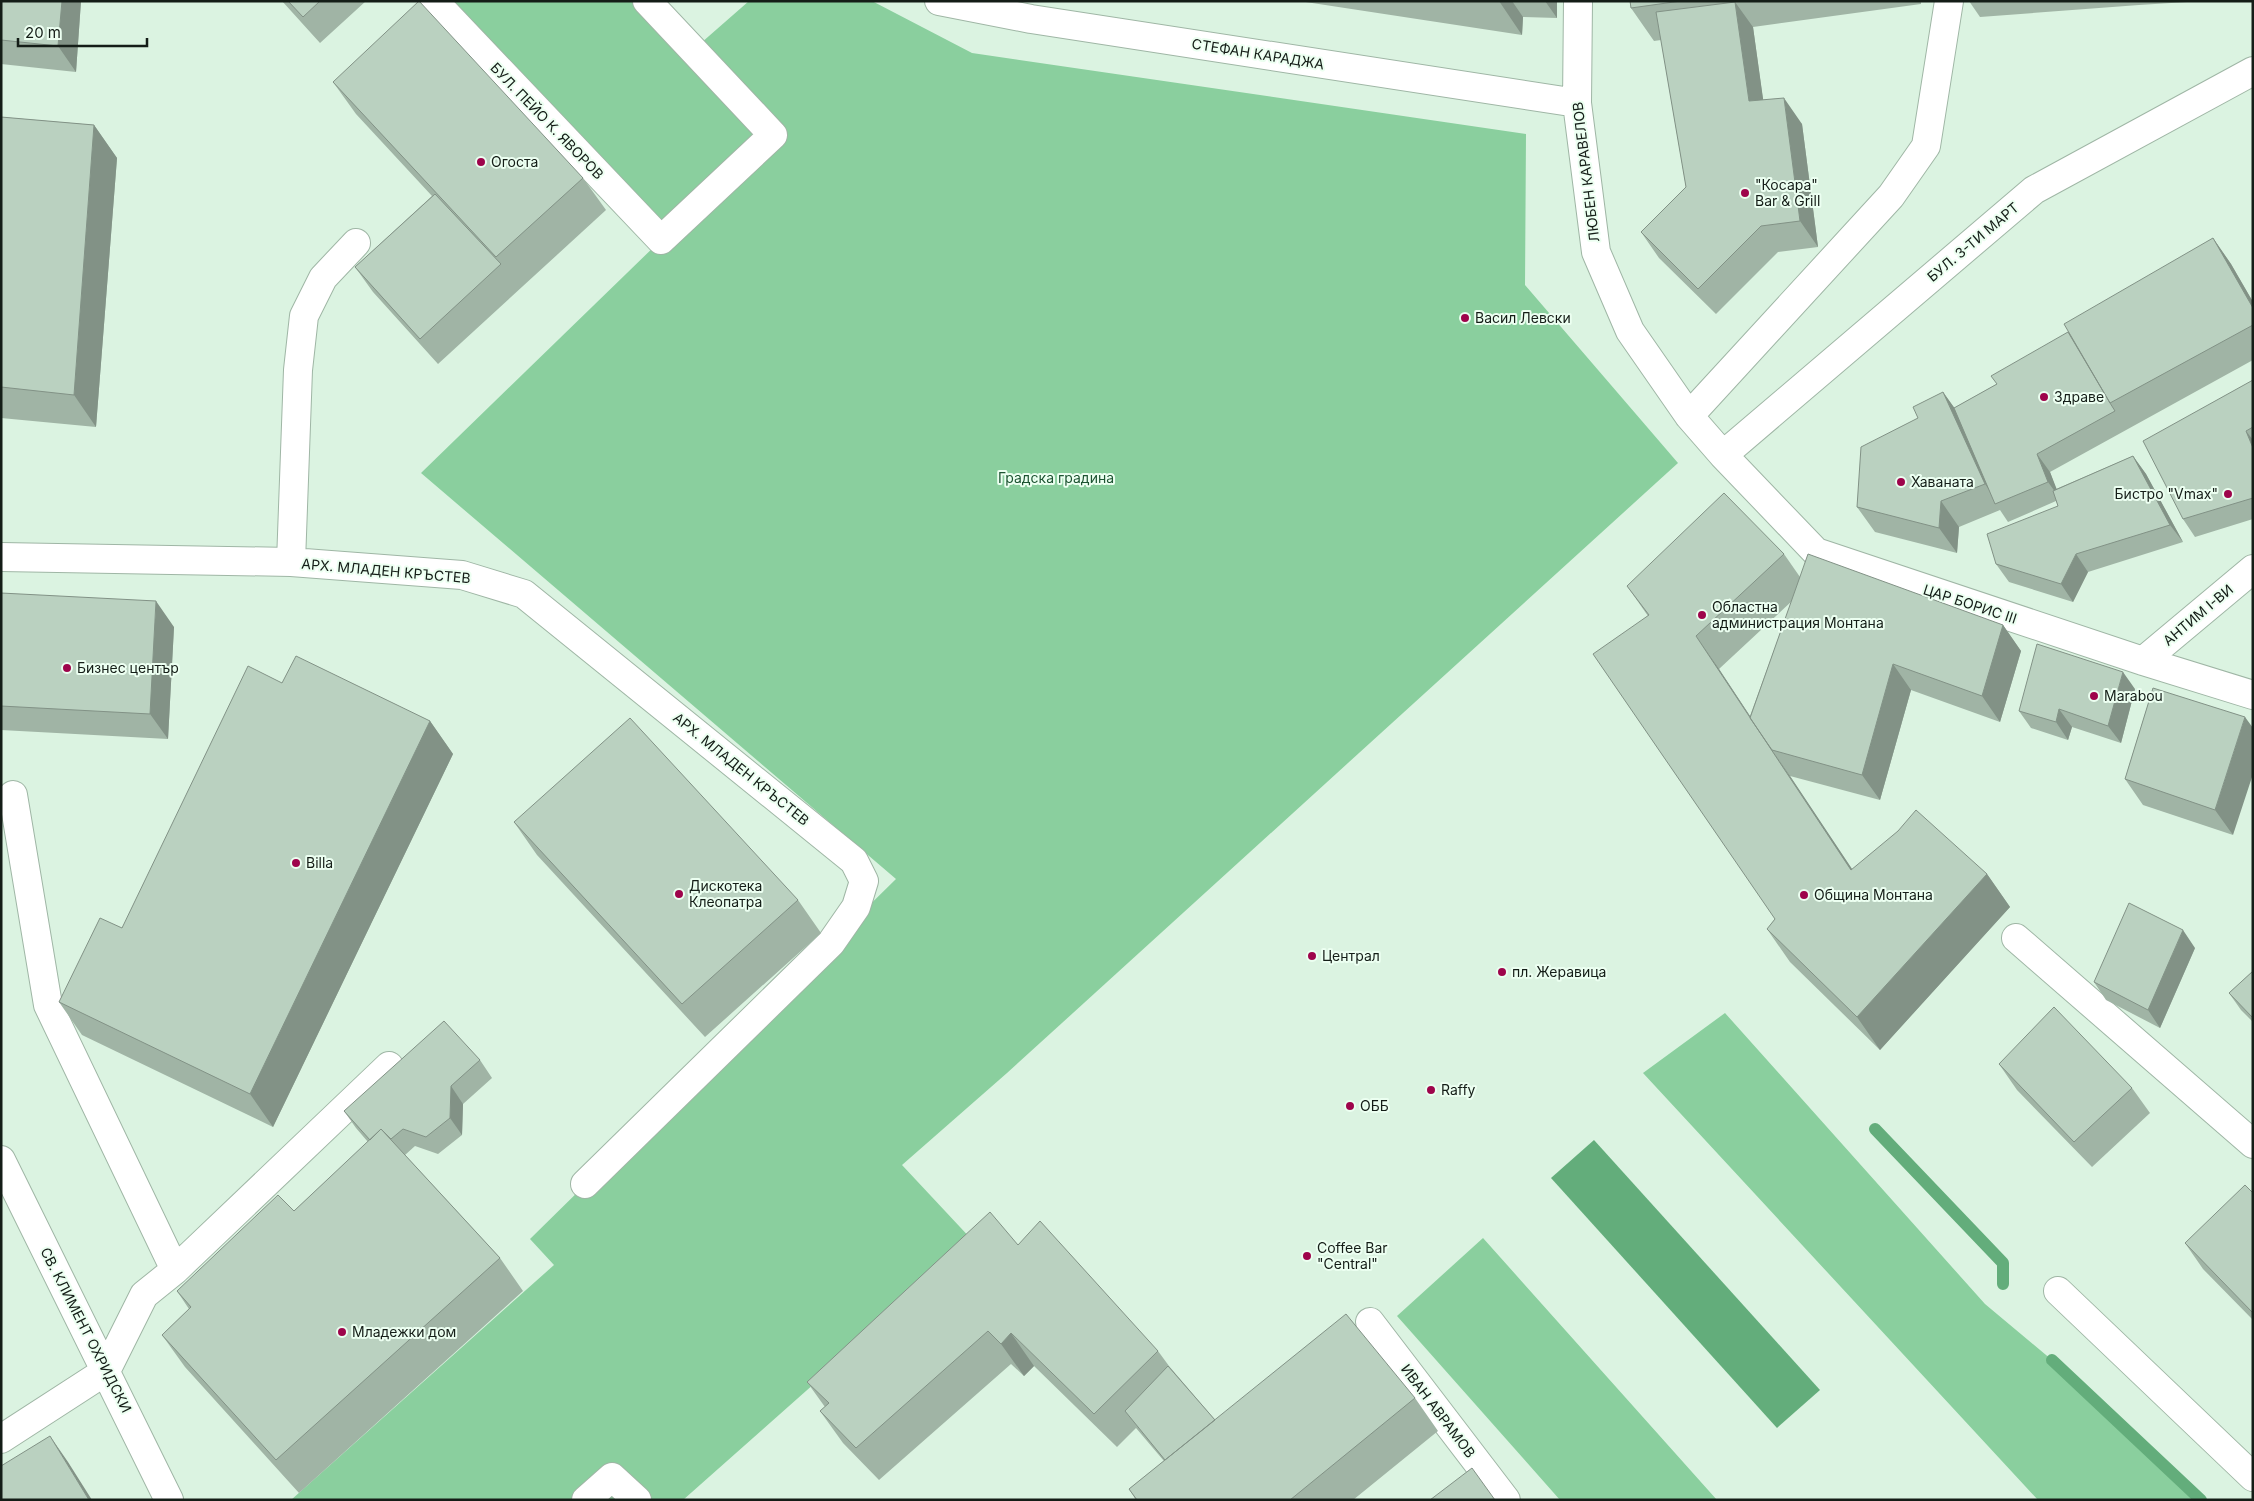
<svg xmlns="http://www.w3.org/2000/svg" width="2254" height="1501" viewBox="0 0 2254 1501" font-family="Inter,sans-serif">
  <rect width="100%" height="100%" fill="#dbf3e1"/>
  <!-- green -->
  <path fill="#8acf9e" d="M442,1H645L693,50L749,1H872L972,53L1526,134L1525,285L1678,463L1007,1073L902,1165L974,1242L683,1500H291L554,1265L530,1239L896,879L421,473L661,240Z
    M1725,1013L1985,1304L2052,1360L2201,1500H2038L1643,1073Z
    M1483,1238L1717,1500H1560L1397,1316Z"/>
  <!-- water -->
  <path fill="#63ad7b" d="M1594,1140L1820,1390L1777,1428L1551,1178Z"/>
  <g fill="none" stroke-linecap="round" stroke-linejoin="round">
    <!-- stream -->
    <path stroke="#63ad7b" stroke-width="12" d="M1875,1129L2003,1263V1284
      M2052,1360L2201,1500"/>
    <defs>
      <path id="minor" d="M434,1L661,240L773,135L647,1
        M939,1L1031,19L1577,103
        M1578,1L1577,103L1596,252L1630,331L1689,416L1723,455L1816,552L2143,661L2253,695
        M1689,416L1891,196L1926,146L1949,1
        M1723,455L2034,190L2253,71
        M1,557L291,562L462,575L524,594L854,861L864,881L856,907L831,943L585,1184
        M291,562L298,370L304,316L323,278L356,243
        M2143,661L2253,569
        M2016,938L2253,1144
        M1,1160L169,1500
        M175,1270L389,1066
        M2058,1291L2253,1477
        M1370,1322L1506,1500
        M1,1439L106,1371L144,1295L175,1270L48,1005L13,795
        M586,1500L612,1477L637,1500"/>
    </defs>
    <!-- minor casing -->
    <use href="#minor" stroke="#9fb6a5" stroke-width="30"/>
    <!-- minor -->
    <use href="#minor" stroke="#fff" stroke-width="28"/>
  </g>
  <!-- wall -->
  <path fill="#a0b4a5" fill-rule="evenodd" d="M1,1H81L76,72L1,64Z
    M282,1H366L320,43Z
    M1299,1H1557V18L1523,17L1522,35Z
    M1630,1H1921V4L1753,27L1763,100L1802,124L1818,247L1778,252L1716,314L1659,258L1641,232L1686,187L1661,40L1654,41L1631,8Z
    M1969,1H2203L2139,5L1980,17Z
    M333,82L583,178L606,210L438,364L373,292L355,267L432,196L356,114Z
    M1,117L94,125L117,158L96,427L1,418Z
    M2213,238L2231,264L2253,302V360L2050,472L2056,489L2133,456L2146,474L2183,542L2088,572L2073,602L2009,582L1996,564L2058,506L2056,501L2008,522L2000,510L1959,527L1957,553L1875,532L1857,507L1918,418L1943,392L1954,408L1997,384L2068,332Z
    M2253,380V519L2195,537L2183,519Z
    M1784,554L1800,577L2003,625L2021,651L2000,722L1911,690L1880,800L1790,776L1852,869L1987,874L2010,907L1880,1050L1790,962L1767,929L1775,919L1648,616L1627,586ZM1792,601L1750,716L1719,669Z
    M1,593L174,627L168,739L1,730Z
    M282,683L430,721L453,754L273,1127L82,1035L59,1002L122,928Z
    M2153,688L2233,835L2143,805L2125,779Z
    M2135,689L2121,743L2072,727L2068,740L2031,728L2019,711Z
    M514,822L798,900L821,933L705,1037L537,855Z
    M2195,948L2160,1028L2106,1000L2094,982Z
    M2253,971V1022L2241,1010L2229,993Z
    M480,1060L492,1078L463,1104L462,1135L438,1154L415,1146L405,1155L500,1258L523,1291L299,1493L185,1367L162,1335L189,1309L177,1291L294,1211L368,1142L356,1128L344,1111Z
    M1999,1064L2132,1088L2150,1113L2092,1167L2017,1090Z
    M2253,1193V1320L2203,1269L2185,1243Z
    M1018,1245L1158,1351L1169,1366L1215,1420L1415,1398L1438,1431L1353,1500H1136L1129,1489L1164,1461L1136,1428L1117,1447L1034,1366L1024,1376L1011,1364L879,1480L843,1443L820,1411L825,1407L807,1382Z"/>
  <!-- shaded-wall -->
  <path fill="#829286" d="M62,1H81L76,72L58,46Z
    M1499,1H1512L1523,17L1522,35Z
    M1545,1H1557V18Z
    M1735,2L1753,27L1767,127L1749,101Z
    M1784,98L1802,124L1818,247L1800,221Z
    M94,125L117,158L96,427L74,395Z
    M2213,238L2231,264L2253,302V308Z
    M1943,392L1961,417L1998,503L1985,484Z
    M2246,431L2253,440V448Z
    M2037,454L2050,472L2061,500L2048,482Z
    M2133,456L2146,474L2183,542L2170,525Z
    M1941,501L1959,527L1957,553L1939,528Z
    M2076,554L2088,572L2073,602L2061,584Z
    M156,601L174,627L168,739L150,714Z
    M2003,625L2021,651L2000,722L1982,696Z
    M1696,636L1719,669L1773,751L1772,750Z
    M1893,664L1911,690L1880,800L1862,775Z
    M2123,672L2135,689L2121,743L2108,726Z
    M2059,709L2072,727L2068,740L2056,722Z
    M2245,717L2253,728V774L2233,835L2215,810Z
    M430,721L453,754L273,1127L250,1094Z
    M1772,750L1790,776L1874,902L1851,870Z
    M1987,874L2010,907L1880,1050L1857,1017Z
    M2183,930L2195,948L2160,1028L2148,1010Z
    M451,1086L463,1104L462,1135L450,1118Z
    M1011,1333L1034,1366L1024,1376L1001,1344Z
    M50,1436L68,1462L92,1500H89Z"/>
  <!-- building -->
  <path fill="#bad1c0" stroke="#829286" d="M1,1H62L58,46L1,40Z
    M288,1H320L303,17Z
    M419,1L583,178L496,257L333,82Z
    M1630,1H1681L1631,8Z
    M1735,2L1749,101L1784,98L1800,221L1761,226L1698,289L1641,232L1686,187L1656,12Z
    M1,117L94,125L74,395L1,387Z
    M435,194L501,264L420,339L355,267Z
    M2213,238L2253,308V325L2110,403L2064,324Z
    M2068,332L2110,403L2115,411L2037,454L2048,482L1995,504L1954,408L1997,384L1991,376Z
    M2253,380V427L2246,431L2253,448V498L2183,519L2143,441Z
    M1943,392L1985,484L1941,501L1939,528L1857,507L1861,447L1918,418L1913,407Z
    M2133,456L2170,525L2076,554L2061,584L1996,564L1987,534L2058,506L2053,491Z
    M1724,493L1784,554L1696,636L1851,870L1898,831L1916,810L1987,874L1857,1017L1767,929L1775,919L1593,654L1649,615L1627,586Z
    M1808,554L2003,625L1982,696L1893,664L1862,775L1772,750L1750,718Z
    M1,593L156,601L150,714L1,706Z
    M2037,644L2123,672L2108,726L2059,709L2056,722L2019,711Z
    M296,656L430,721L250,1094L59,1002L100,918L122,928L248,666L282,683Z
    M2153,688L2245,717L2215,810L2125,779Z
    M630,718L798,900L682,1004L514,822Z
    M2129,903L2183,930L2148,1010L2094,982Z
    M2253,971V1018L2229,993Z
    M2054,1007L2132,1088L2074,1142L1999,1064Z
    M444,1021L480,1060L451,1086L450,1118L426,1137L403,1129L391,1139L381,1129L370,1140L344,1111Z
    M381,1129L500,1258L276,1460L162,1335L191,1307L177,1291L278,1195L294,1211Z
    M2245,1185L2253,1193V1313L2185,1243Z
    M990,1212L1018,1245L1040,1221L1158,1351L1094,1414L1011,1333L1001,1344L988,1331L856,1448L820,1411L829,1403L807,1382Z
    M1346,1314L1415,1398L1290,1500H1137L1129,1489Z
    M1168,1366L1215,1420L1165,1460L1125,1411Z
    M50,1436L89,1500H1V1466Z
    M1472,1468L1495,1500H1430Z"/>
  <!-- markers -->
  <g fill="#9e044b" stroke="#ecfff1" stroke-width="2">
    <circle cx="481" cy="162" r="5"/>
    <circle cx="1745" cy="193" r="5"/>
    <circle cx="1465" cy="318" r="5"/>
    <circle cx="2044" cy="397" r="5"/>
    <circle cx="1901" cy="482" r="5"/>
    <circle cx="2228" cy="494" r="5"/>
    <circle cx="1702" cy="615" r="5"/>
    <circle cx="67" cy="668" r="5"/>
    <circle cx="2094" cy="696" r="5"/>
    <circle cx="296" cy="863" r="5"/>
    <circle cx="679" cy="894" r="5"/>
    <circle cx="1804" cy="895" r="5"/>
    <circle cx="1312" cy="956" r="5"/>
    <circle cx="1502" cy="972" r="5"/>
    <circle cx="1431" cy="1090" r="5"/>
    <circle cx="1350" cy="1106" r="5"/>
    <circle cx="1307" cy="1256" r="5"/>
    <circle cx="342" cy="1332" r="5"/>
  </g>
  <g text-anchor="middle" stroke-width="4" stroke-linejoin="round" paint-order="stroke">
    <!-- street labels -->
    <g font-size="14" fill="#141d17" stroke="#ecfff1">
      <text transform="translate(1258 54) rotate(9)" y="5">СТЕФАН КАРАДЖА</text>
      <text transform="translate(547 121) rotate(46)" y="5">БУЛ. ПЕЙО К. ЯВОРОВ</text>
      <text transform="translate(1586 172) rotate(-97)" y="5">ЛЮБЕН КАРАВЕЛОВ</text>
      <text transform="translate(1973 242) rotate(-40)" y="5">БУЛ. 3-ТИ МАРТ</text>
      <text transform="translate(386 571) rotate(5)" y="5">АРХ. МЛАДЕН КРЪСТЕВ</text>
      <text transform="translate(1970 604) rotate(18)" y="5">ЦАР БОРИС III</text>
      <text transform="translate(2198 615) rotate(-40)" y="5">АНТИМ I-ВИ</text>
      <text transform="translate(741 769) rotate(39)" y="5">АРХ. МЛАДЕН КРЪСТЕВ</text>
      <text transform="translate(86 1330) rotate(63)" y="5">СВ. КЛИМЕНТ ОХРИДСКИ</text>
      <text transform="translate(1438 1411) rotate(53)" y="5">ИВАН АВРАМОВ</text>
    </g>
    <!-- poi labels -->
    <g font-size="14" fill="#141d17" stroke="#ecfff1" text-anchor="start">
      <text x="491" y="167">Огоста</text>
      <text x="1755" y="190">"Косара"<tspan x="1755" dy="16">Bar &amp; Grill</tspan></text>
      <text x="1475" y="323">Васил Левски</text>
      <text x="2054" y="402">Здраве</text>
      <text x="1911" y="487">Хаваната</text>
      <text x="2218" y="499" text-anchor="end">Бистро "Vmax"</text>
      <text x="1712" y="612">Областна<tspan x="1712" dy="16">администрация Монтана</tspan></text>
      <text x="77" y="673">Бизнес център</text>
      <text x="2104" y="701">Marabou</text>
      <text x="306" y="868">Billa</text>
      <text x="689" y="891">Дискотека<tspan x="689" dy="16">Клеопатра</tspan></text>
      <text x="1814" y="900">Община Монтана</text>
      <text x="1322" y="961">Централ</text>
      <text x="1512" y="977">пл. Жеравица</text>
      <text x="1441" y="1095">Raffy</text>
      <text x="1360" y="1111">ОББ</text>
      <text x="1317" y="1253">Coffee Bar<tspan x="1317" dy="16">"Central"</tspan></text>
      <text x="352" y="1337">Младежки дом</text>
    </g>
    <!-- park labels -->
    <g font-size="14" fill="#1d5432" stroke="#ecfff1">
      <text x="1056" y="483">Градска градина</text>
    </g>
  </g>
  <!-- border -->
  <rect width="2254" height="1501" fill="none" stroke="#141d17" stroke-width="5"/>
  <!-- scale -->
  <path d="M18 38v8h129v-8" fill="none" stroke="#141d17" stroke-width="2.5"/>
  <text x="25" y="38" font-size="15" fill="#141d17" stroke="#ecfff1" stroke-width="4" paint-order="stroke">20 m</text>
</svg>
